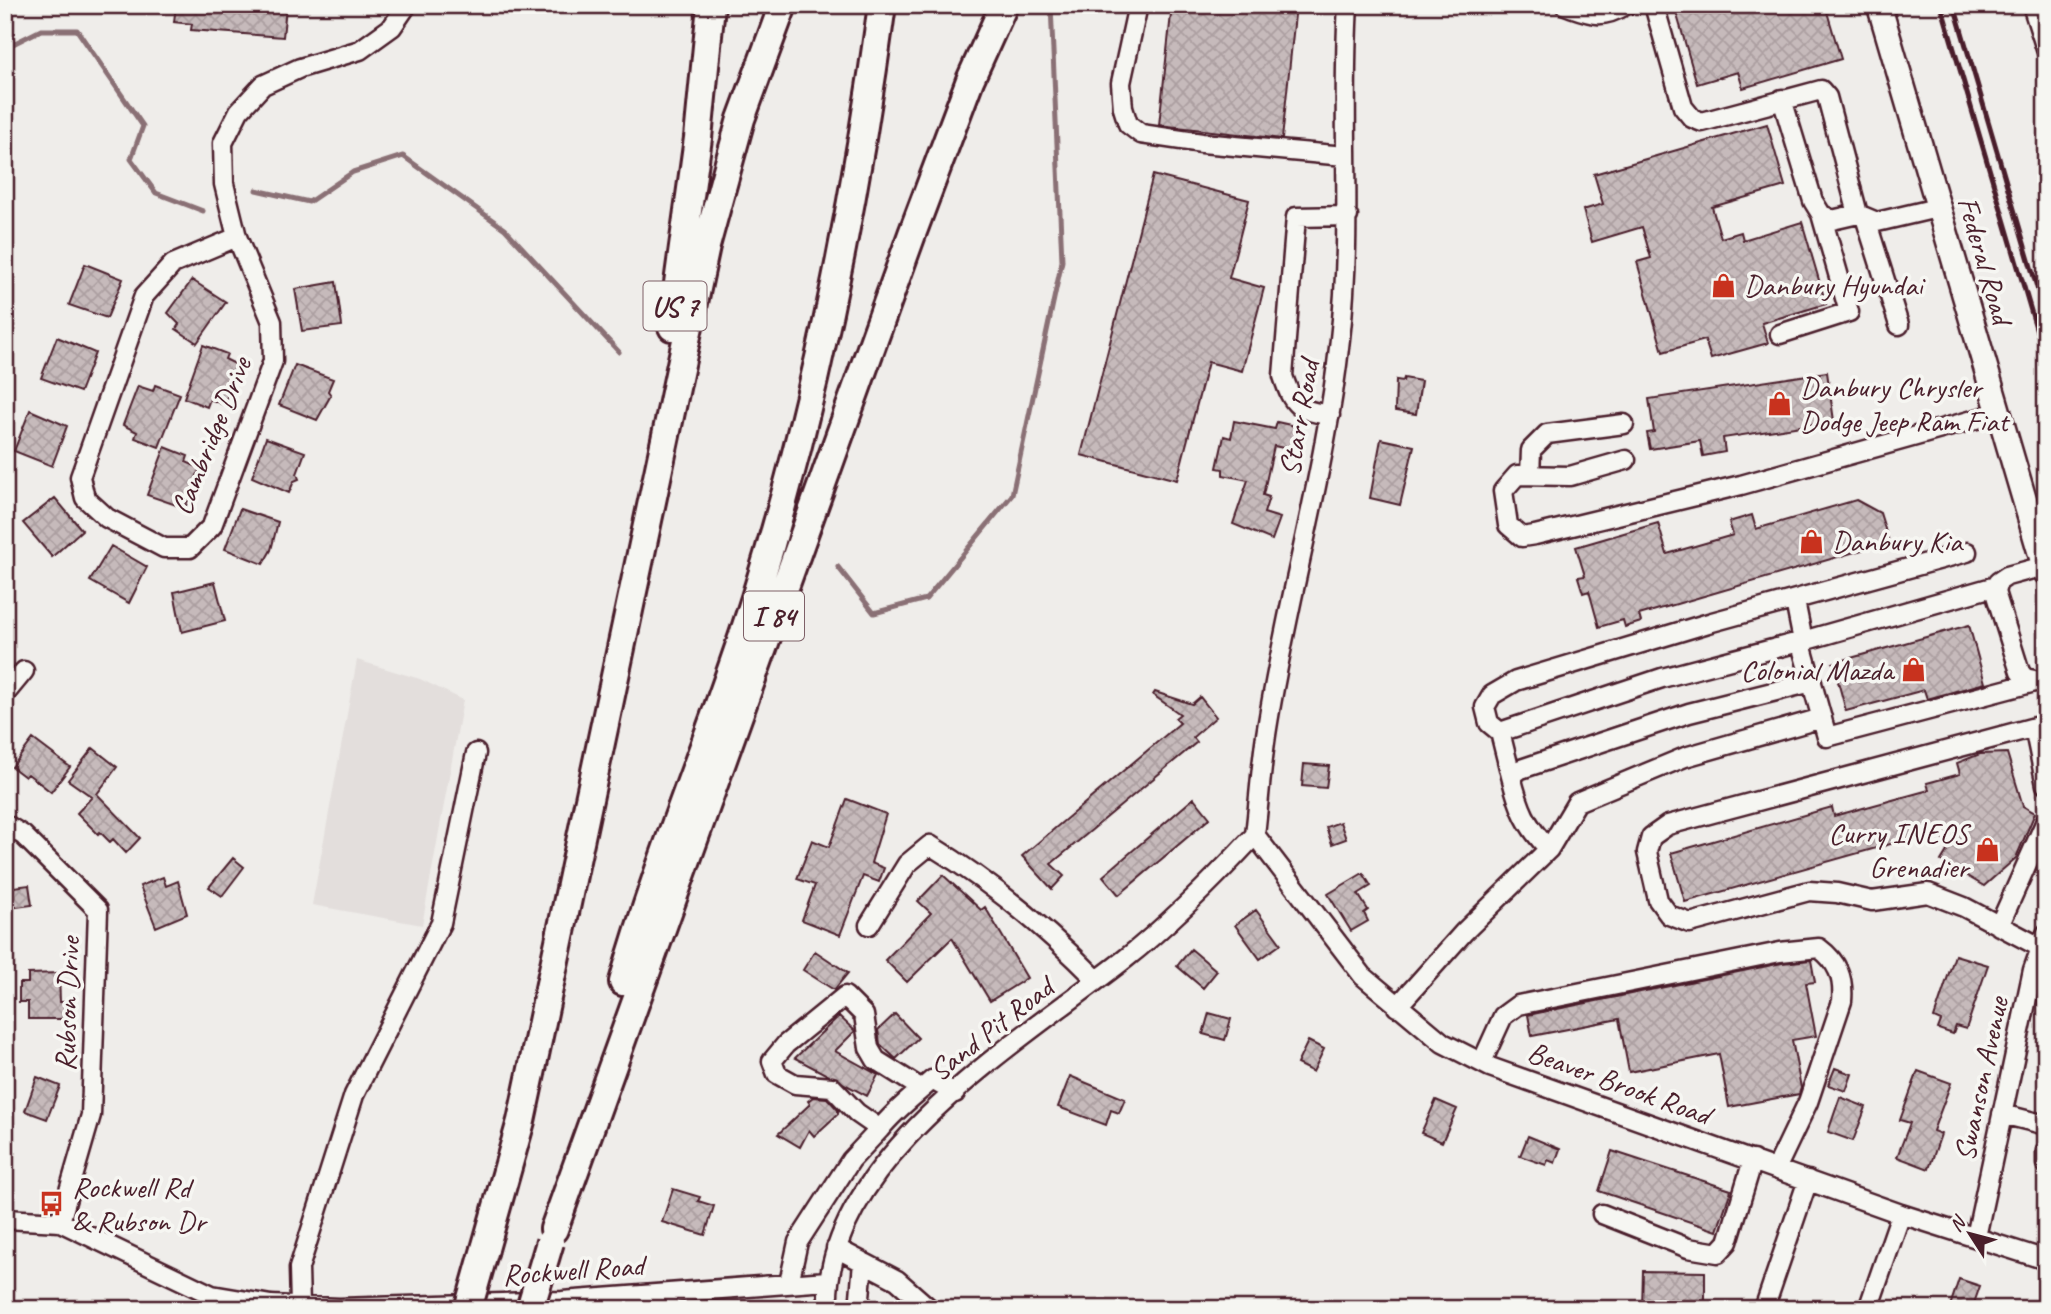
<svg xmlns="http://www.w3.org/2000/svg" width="2051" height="1314" viewBox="0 0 2051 1314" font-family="Caveat,sans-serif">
  <defs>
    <pattern id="building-cross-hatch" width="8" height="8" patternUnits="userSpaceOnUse" patternTransform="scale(1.75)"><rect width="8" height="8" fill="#c6babb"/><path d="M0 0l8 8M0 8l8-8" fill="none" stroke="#ac9fa1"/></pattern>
  </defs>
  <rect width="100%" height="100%" fill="#efedea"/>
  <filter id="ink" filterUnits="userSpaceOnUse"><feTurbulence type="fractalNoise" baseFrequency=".0143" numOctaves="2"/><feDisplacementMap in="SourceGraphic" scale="14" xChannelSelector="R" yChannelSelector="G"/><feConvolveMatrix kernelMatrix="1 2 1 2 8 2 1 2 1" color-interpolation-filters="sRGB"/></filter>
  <g filter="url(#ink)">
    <!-- built -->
    <path fill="#e3dedc" d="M357,660L420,679L463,700L422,925L312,905Z"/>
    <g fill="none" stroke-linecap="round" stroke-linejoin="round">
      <!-- stream -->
      <path stroke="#8a6f74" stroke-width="5" d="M5,48L41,30H77L143,126L131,159L156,193L203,211
        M256,190L309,202L353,172L403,156L505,229L619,352
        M838,567L874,613L926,599L1012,495L1062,261L1051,5"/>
    </g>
    <!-- building -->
    <path fill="url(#building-cross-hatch)" stroke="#4a1f2b" stroke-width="2" d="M176,5H283L286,7L283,37L191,30L192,24L174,22Z
      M1172,5H1296L1282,139L1159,125Z
      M1712,5H1825L1841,59L1743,88L1738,72L1697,84L1677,15Z
      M1767,124L1785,186L1712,207L1721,238L1741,232L1743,240L1802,222L1826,304L1762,323L1768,343L1711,359L1705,340L1663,352L1637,262L1651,258L1642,227L1592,242L1583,210L1603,204L1594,174Z
      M1153,175L1249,200L1229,278L1264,288L1242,371L1208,362L1177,480L1081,455Z
      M85,264L123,279L107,318L69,305Z
      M192,280L226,302L197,343L176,329L179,324L168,313Z
      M336,282L342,326L302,331L295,289Z
      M57,337L95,353L80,392L41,378Z
      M203,345L227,354L225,359L239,366L224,405L210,399L207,407L184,398Z
      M295,365L333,379L328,391L331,395L317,420L279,405Z
      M1827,372L1834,421L1723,438L1725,452L1703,456L1700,441L1650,449L1647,433L1654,432L1649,399Z
      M1404,378L1421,381L1416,414L1395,411L1396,380L1403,381Z
      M155,385L180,394L159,447L135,438L137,432L123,425L138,386L153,391Z
      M30,410L67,426L52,466L14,451Z
      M1234,421L1275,429L1277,422L1295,426L1293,432L1297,433L1293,450L1274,446L1263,495L1269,497L1264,513L1280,518L1272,540L1233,524L1248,480L1223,475V469L1217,468L1224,436L1231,438Z
      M266,438L305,452L297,474L299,479L294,481L289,493L252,477Z
      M1381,439L1414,446L1400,505L1370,498Z
      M165,447L188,456L186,462L200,468L185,508L147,495Z
      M55,498L82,530L52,557L23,523Z
      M1856,500L1880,513L1889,542L1639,615L1641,622L1625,627L1623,620L1599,627L1589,591L1583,593L1578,577L1585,576L1576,547L1658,523L1667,554L1733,535L1729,522L1752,515L1756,529Z
      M240,509L278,522L271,550L263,564L225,549Z
      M111,546L147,567L129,603L90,581Z
      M215,582L225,621L182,632L174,592Z
      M1969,625L1985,683L1927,699L1924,690L1846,711L1833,663Z
      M1155,692L1192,704L1200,697L1216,717L1193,737L1197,742L1051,864L1064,876L1052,889L1022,856L1180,723L1175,718L1180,714L1153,695Z
      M33,739L70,767L51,792L28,774L25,777L12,767Z
      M93,748L117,767L97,794L140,838L126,853L113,839L110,842L100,832L98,834L77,813L92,797L68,780Z
      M2007,753L2023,806L2035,813L2016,858L1984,886L1941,861L1947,851L1940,830L1685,902L1671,853L1832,807L1834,816L1929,790L1927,783L1960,774L1957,763L1980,754Z
      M1304,764L1329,766L1326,788L1302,786Z
      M1194,798L1210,818L1119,895L1103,876Z
      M847,799L886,814L871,863L884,868L879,882L863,876L840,935L802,920L815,885L797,879L812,840L829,847Z
      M1340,822L1346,839L1332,844L1326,827Z
      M233,858L244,867L222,896L209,887Z
      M1363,873L1371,886L1358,894L1368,910L1364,913L1368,921L1351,931L1328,894Z
      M943,875L981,910L985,907L1027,978L990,1001L952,938L907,982L885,960L931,913L918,901Z
      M163,877L166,886L178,881L187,914L156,927L140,886Z
      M29,885L32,905L10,908L5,888Z
      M1256,910L1281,944L1260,959L1235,925Z
      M1191,949L1217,971L1203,988L1177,966Z
      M815,951L848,973L834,990L803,970Z
      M1955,955L1988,965L1966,1029L1956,1026L1953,1034L1938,1029L1941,1021L1934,1018Z
      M1811,960L1815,982L1806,983L1816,1036L1792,1040L1801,1088L1799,1094L1729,1107L1719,1054L1629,1072L1619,1019L1532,1036L1528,1015L1782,963Z
      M59,973L60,1002H64V1019H28V1002H19V983H28V974Z
      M1209,1013L1231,1019L1225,1040L1203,1034Z
      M895,1014L918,1038L896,1059L880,1044L878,1030Z
      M839,1016L855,1031L835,1051L878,1075L867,1096L795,1058Z
      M1308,1041L1324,1049L1313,1072L1297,1064Z
      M1835,1068L1852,1074L1846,1091L1828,1085Z
      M1918,1071L1951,1083L1933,1131L1941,1134L1929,1169L1897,1157L1910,1123L1900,1120Z
      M1070,1076L1125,1099L1119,1113L1111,1110L1106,1125L1058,1107Z
      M37,1077L60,1086L47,1119L25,1111Z
      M813,1097L827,1098L838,1110V1114L814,1136L809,1130L800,1147L778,1134L810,1104L808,1101Z
      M1840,1097L1866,1107L1853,1141L1828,1132Z
      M1436,1100L1457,1109L1442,1142L1421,1133Z
      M1528,1136L1560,1149L1555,1163L1548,1160L1546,1165L1520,1156Z
      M1612,1151L1731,1190L1717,1231L1599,1191Z
      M673,1189L700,1197L698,1201L714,1206L705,1235L662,1222Z
      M1643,1271L1705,1272V1309H1642Z
      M1959,1279L1980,1286L1972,1309H1949Z"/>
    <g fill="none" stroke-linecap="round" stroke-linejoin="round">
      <defs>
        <path id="minor" d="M1138,5L1121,83L1123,108L1128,124L1141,134L1202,143L1345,156
          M1565,5C1591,14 1601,20 1626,5
          M1654,5L1683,107L1692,118L1702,122L1821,90L1827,97L1858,214L1877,222L1937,208
          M2032,5L2046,49
          M1782,99L1813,201L1821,214L1832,220L1858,214
          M1866,220L1899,325
          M237,237L173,264L144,296L80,477L85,498L107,518L164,548H190L212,526L273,361L272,322L237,237L224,184L223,143L239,111L263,85L300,68L360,50L392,27L407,5
          M1780,334L1849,312L1821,214
          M1330,415C1297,410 1293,406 1283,376L1296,217L1348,216
          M1626,460L1570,476L1517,475L1503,491L1508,525L1522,537L1535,535L1741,485L1998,413
          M1530,475L1531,450L1547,434L1624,424
          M1996,586L1803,641V651L1827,737L2035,682
          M2039,681L2025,678L2020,672L1995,592L1998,582L2007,576L2044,566
          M5,694L24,671
          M2034,727L2046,785
          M1500,732L1489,723L1485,707L1492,695L1516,681L1712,622L1967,552
          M1511,776L1500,732L1662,678L1803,641L1795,601
          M5,824L23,835L98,910L91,1115L60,1222
          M1255,835L1363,976L1443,1043L1490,1067L1901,1214L2046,1260
          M1255,835C1259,801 1261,768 1266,735C1286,602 1326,472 1340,339C1353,228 1341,117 1348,5
          M1549,849C1526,826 1519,808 1511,776L1521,769L1689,713L1812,682
          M869,925L907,864L930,845C991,882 1047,929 1097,980
          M1999,926L2046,821
          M2040,947L1964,907L1928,893L1872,901L1837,893L1809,891L1690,923L1669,915L1658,900L1647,852L1651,837L1668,825L2046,724
          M1397,1007L1464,932L1549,849L1577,802L1685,757L1822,718
          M1482,1062L1503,1016L1518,1005L1780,952L1819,948C1838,962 1844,978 1842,1001L1808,1102L1776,1169
          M922,1089L876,1060L869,1048L864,1015L845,996L786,1044L772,1061L777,1074L795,1084L832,1087L857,1113L880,1129C895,1110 914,1096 932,1080L955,1093
          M2002,1114L2046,1125
          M2046,1151V1164
          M1602,1214L1688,1248L1718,1253L1728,1242L1753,1160
          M5,1219L60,1222L212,1295L271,1305L339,1308L562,1301L827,1281
          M1976,1237L2033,970L2046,934
          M836,1248L897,1280L930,1309
          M789,1283L798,1242L851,1160L880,1129
          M300,1306L299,1268L354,1095L441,923L476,753
          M828,1309C821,1161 1022,1040 1125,959C1172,922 1215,878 1255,835
          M859,1309L863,1262
          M1764,1309L1808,1180
          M1868,1309L1901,1214"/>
        <path id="major" d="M1879,5L2046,573"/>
        <path id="highway" d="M672,327L698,138L711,5
          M623,982C660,852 715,727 755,598C815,404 855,206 882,5
          M554,1229L912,234L970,80L1004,5
          M485,1249L521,1121L706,246L741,119L783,5"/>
      </defs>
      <!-- minor casing -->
      <use href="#minor" stroke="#4a1f2b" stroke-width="23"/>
      <!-- major casing -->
      <use href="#major" stroke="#4a1f2b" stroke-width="28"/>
      <!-- highway casing -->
      <use href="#highway" stroke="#4a1f2b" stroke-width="32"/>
      <!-- minor -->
      <use href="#minor" stroke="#f6f6f2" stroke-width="18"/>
      <!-- major -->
      <use href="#major" stroke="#f6f6f2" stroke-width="23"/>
      <!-- highway -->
      <use href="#highway" stroke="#f6f6f2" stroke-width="26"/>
      <!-- rail -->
      <path stroke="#4a1f2b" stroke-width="5" d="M1941,5L2046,362
        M1954,5L2046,318"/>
      <defs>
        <path id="highway-bridge" d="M468,1309L485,1249
          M530,1309L550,1242"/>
      </defs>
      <!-- highway-bridge casing -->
      <use href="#highway-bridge" stroke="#4a1f2b" stroke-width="32" stroke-linecap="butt"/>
      <!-- highway-bridge -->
      <use href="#highway-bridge" stroke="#f6f6f2" stroke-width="26"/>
    </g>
  </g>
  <!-- icons -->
  <defs>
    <symbol id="shop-bare" viewBox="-9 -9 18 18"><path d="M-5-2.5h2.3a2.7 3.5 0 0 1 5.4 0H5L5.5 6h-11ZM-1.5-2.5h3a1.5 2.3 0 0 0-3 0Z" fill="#c8321e" stroke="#f6f6f2" stroke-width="2.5" paint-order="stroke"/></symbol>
    <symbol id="bus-bare" viewBox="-9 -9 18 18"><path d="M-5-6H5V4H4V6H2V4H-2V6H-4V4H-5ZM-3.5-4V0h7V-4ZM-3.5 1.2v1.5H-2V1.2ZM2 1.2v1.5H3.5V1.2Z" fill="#c8321e" stroke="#f6f6f2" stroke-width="2.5" paint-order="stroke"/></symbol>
  </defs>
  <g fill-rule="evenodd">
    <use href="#shop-bare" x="1706" y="268" width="35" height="35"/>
    <use href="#shop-bare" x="1762" y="386" width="35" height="35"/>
    <use href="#shop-bare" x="1794" y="524" width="35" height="35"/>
    <use href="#shop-bare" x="1896" y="652" width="35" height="35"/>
    <use href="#shop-bare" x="1970" y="832" width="35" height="35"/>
    <use href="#bus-bare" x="34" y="1186" width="35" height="35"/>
  </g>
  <g text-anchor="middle" stroke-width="7" stroke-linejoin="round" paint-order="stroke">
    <!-- shield labels -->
    <g fill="#f6f6f2" stroke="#7e6067" stroke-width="2">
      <rect x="643.5" y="281.5" width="63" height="49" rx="5"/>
      <rect x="744" y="591.5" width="60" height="49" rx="5"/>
    </g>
    <g font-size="28" font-weight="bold" fill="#4a1f2b">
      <text x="675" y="316">US 7</text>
      <text x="774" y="626">I 84</text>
    </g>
    <!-- street labels -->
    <g font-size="30" fill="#4a1f2b" stroke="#f6f6f2">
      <text transform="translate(1985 260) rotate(74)" y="10">Federal Road</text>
      <text transform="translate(1299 418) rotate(-80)" y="10">Starr Road</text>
      <text transform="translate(211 436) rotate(-68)" y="10">Cambridge Drive</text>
      <text transform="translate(67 1004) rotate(-88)" y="10">Rubson Drive</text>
      <text transform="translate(991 1029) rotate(-38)" y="10">Sand Pit Road</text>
      <text transform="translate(1981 1079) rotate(-78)" y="10">Swanson Avenue</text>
      <text transform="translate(1619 1083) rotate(20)" y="10">Beaver Brook Road</text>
      <text transform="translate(573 1270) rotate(-4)" y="10">Rockwell Road</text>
    </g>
    <!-- poi labels -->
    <g font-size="30" fill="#4a1f2b" stroke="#f6f6f2" text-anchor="start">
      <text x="1744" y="295">Danbury Hyundai</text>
      <text x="1800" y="397">Danbury Chrysler<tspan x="1800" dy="34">Dodge Jeep Ram Fiat</tspan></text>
      <text x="1832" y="551">Danbury Kia</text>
      <text x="1893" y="680" text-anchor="end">Colonial Mazda</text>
      <text x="1968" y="843" text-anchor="end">Curry INEOS<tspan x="1968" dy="34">Grenadier</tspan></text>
      <text x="72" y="1197">Rockwell Rd<tspan x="72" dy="34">&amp; Rubson Dr</tspan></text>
    </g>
  </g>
  <!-- margin -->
  <rect width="2051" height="1314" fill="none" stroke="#f6f6f2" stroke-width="28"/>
  <rect x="14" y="14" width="2023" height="1286" fill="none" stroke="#4a1f2b" stroke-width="2.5" filter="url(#ink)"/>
  <!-- north arrow -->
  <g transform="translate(1970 1234) rotate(306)" stroke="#f6f6f2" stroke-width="5" paint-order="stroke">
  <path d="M0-5L12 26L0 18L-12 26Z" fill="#4a1f2b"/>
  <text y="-10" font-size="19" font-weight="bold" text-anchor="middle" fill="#4a1f2b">N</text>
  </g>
</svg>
